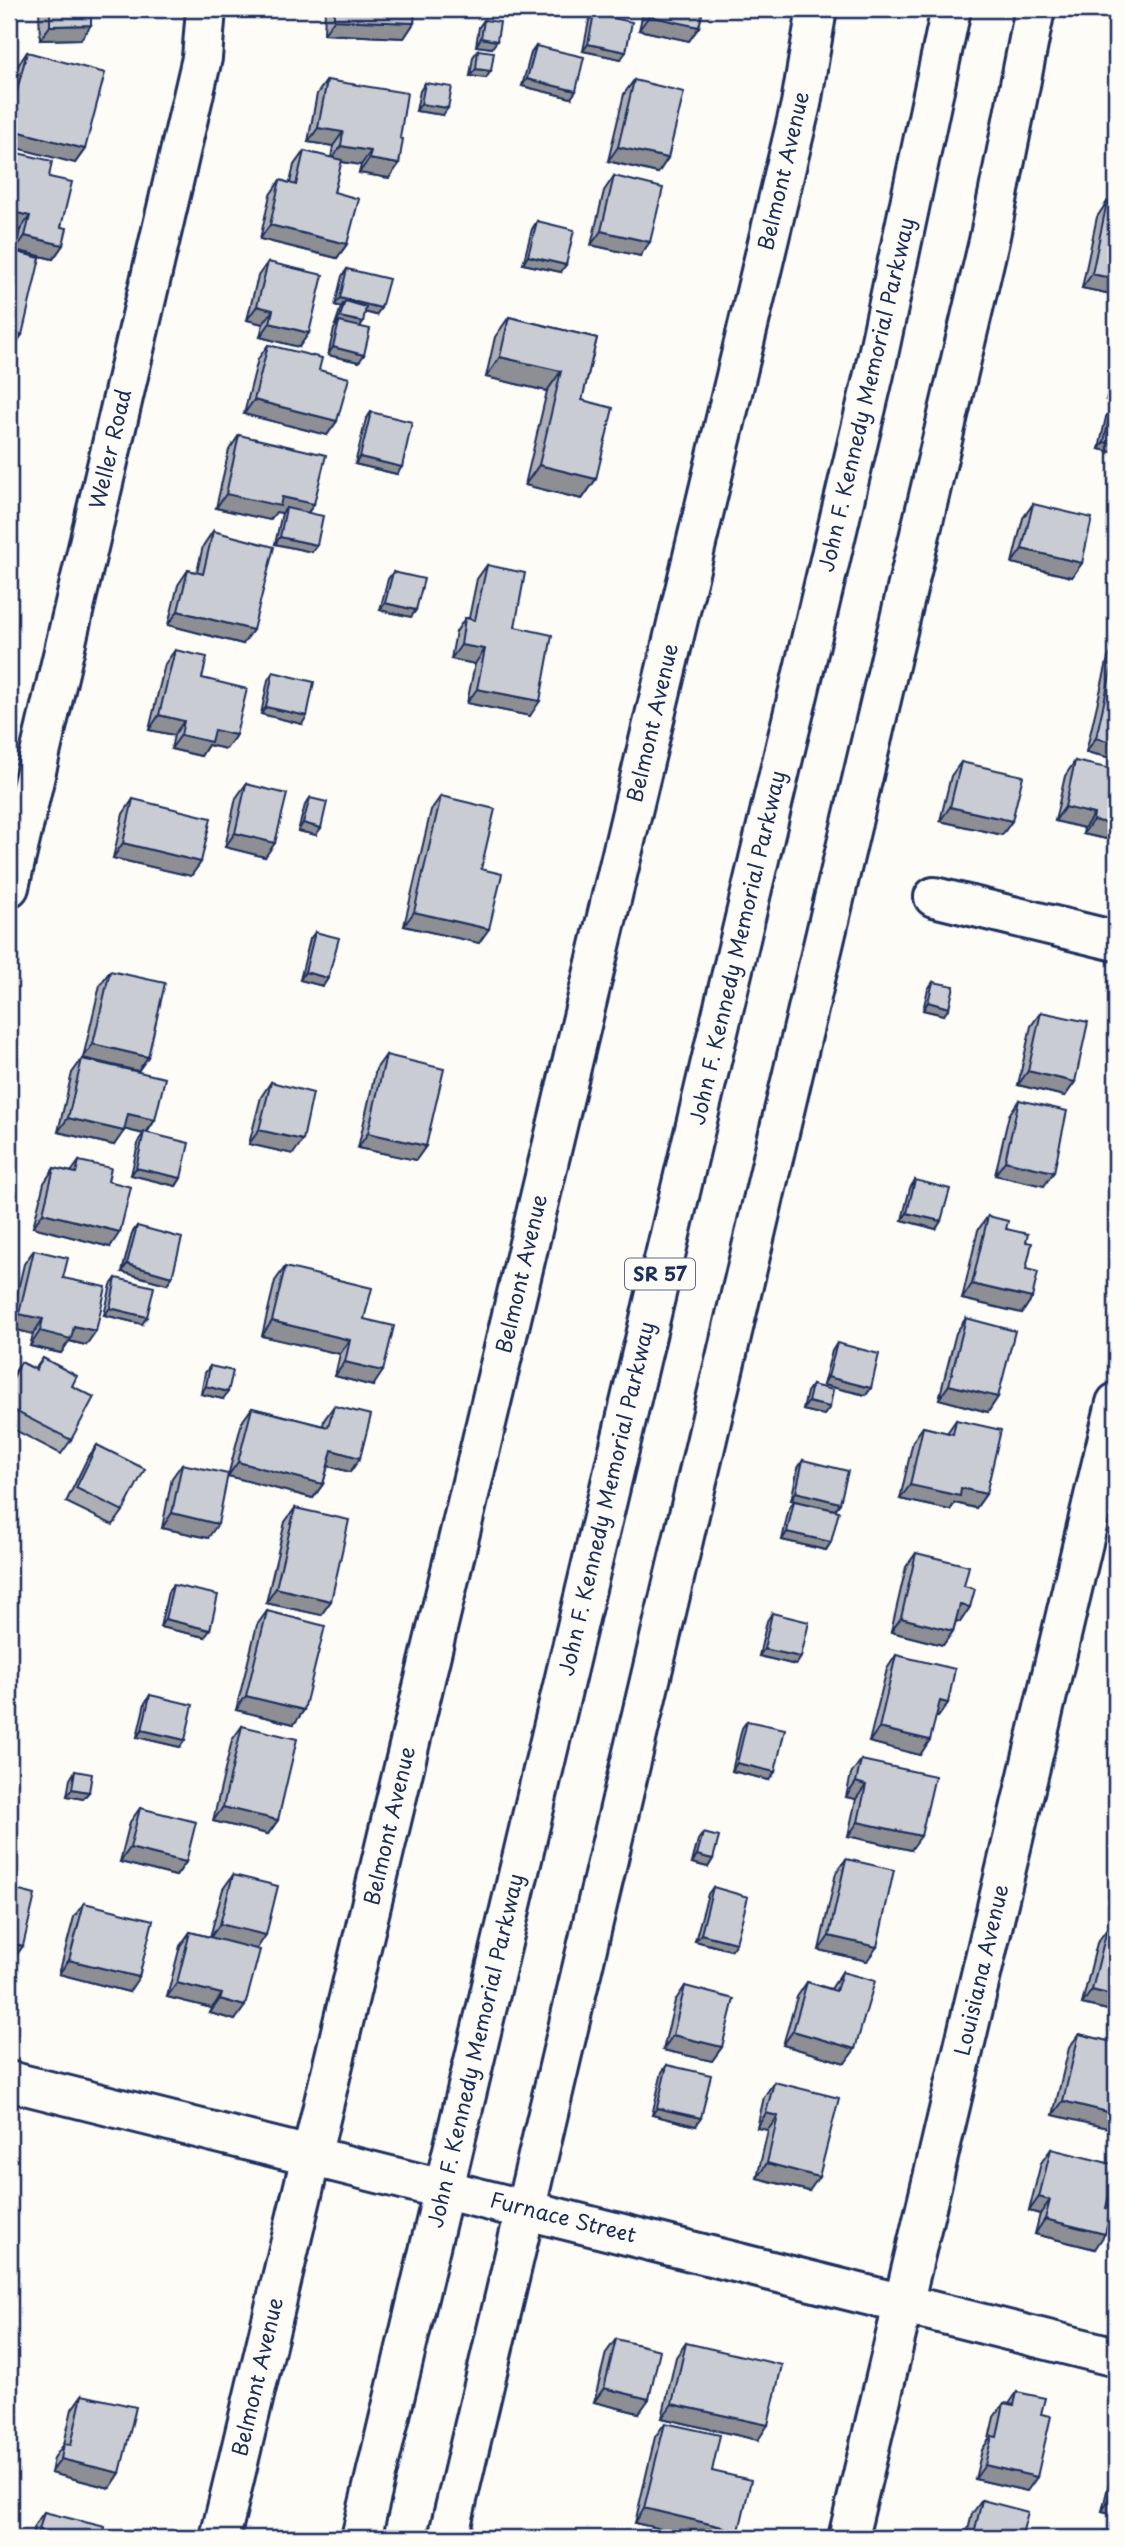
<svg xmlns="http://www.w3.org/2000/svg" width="1125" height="2547" viewBox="0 0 1125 2547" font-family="'Playpen Sans',sans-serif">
  <rect width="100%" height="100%" fill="#fdfcf7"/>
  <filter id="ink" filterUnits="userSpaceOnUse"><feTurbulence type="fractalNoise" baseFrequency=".0143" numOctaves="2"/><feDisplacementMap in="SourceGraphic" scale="14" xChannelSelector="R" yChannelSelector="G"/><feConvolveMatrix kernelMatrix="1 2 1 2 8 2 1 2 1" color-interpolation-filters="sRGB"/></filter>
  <g filter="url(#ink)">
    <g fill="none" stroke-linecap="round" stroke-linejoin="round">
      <defs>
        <path id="minor" d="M9,887L202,58L206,9
          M934,897L1116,941
          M9,2081L1116,2357
          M220,2538L801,104L817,9
          M848,2538L1116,1403"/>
        <path id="trunk" d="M361,2538L874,374L951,9
          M448,2538L989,241L1035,9"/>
      </defs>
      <!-- minor casing -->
      <use href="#minor" stroke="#1b2f5e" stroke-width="44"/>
      <!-- trunk casing -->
      <use href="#trunk" stroke="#1b2f5e" stroke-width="44"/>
      <!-- minor -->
      <use href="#minor" stroke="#fdfcf7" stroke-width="38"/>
      <!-- trunk -->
      <use href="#trunk" stroke="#fdfcf7" stroke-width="38"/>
    </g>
    <!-- wall -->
    <path fill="#adafb5" stroke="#1b2f5e" stroke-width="2" d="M39,9H99L97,12L91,13L81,39L40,40Z
      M325,9H415L414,23L404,38L324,34Z
      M644,9H703L699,27L689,41L639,30Z
      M594,14L621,59L583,51L589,21Z
      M484,20L492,48L476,46L479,27Z
      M536,46L571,98L522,86L531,53Z
      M478,50L486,78L470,76L473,57Z
      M27,52L85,149L75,163L9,97L17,67Z
      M327,80L400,138L399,164L389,178L359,173L361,165L341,162L334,192L347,244L337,258L260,239L270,195L280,180L290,183L294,165L304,151L331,158L333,146L308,142L317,94Z
      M634,80L668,158L658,173L608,161L624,94Z
      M425,83L443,115L416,111L420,91Z
      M614,176L640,256L591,245L604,191Z
      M49,177L61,227L63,245L53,259L15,250L20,230Z
      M1107,202L1116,295L1082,288L1097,217Z
      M537,221L561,272L523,264L532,229Z
      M268,262L299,347L260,337L263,324L247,320L258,276Z
      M347,269L376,315L365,312L360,327L359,362L328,355L334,329L337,325H335L341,307L335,305L342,276Z
      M509,317L597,338L582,400L596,479L582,499L525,485L547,391L486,377L495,337Z
      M268,345L319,370L337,421L327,435L244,414L258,359Z
      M1116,367V402L1106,400L1112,373Z
      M1111,410L1116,411V453L1099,449L1106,417Z
      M371,412L397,474L355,464L366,419Z
      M239,435L314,504L308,513L312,552L275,544L282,513L276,512L270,520L216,508L229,450Z
      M1033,504L1082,563L1072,577L1012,563L1023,518Z
      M213,531L243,644L168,625L178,585L188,570L197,572L203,546Z
      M487,565L515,627L530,716L467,703L475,664L451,659L456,632L465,618H469L477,579Z
      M1116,566V589L1111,588Z
      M393,572L416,610L411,617L380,610L388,579Z
      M1116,645V759L1086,752L1108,658Z
      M175,650L202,678L236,735L226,749L208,745L201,756L171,749L174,735L149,730L165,664Z
      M273,672L302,724L261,714L268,680Z
      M1075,761L1116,841L1083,834L1084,828L1055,821L1065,776Z
      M961,762L1012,821L1002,835L940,821L951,776Z
      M246,784L265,857L225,847L236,798Z
      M441,796L481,869L479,943L404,926L431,810Z
      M310,798L316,835L298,831L305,805Z
      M133,799L201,862L191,876L113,858L123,814Z
      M315,932L328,978L323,986L300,980L310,939Z
      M110,971L148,1057L138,1071L83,1058L100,985Z
      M933,982L944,1015L923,1010L928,989Z
      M1041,1012L1075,1082L1065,1096L1018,1085L1031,1026Z
      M386,1055L426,1146L416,1160L358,1148L376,1069Z
      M82,1059L155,1120L147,1133L181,1178L176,1186L131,1175L139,1140L143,1134L124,1129L114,1145L58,1132L72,1073Z
      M271,1082L293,1154L249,1144L261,1097Z
      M1019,1100L1044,1186L995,1175L1009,1115Z
      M79,1161L110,1247L33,1227L44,1183L54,1168L71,1172Z
      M915,1180L941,1221L936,1229L902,1220L910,1188Z
      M988,1216L1026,1242V1269L1032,1298L1022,1313L962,1299L978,1230Z
      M137,1226L167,1284L122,1272L132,1233Z
      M34,1250L63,1278L86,1345L69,1341L61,1353L30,1346L33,1334L9,1328L24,1264Z
      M285,1267L364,1319L373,1386L335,1376L340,1354L262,1336L275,1281Z
      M116,1278L142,1324L104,1315L111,1285Z
      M966,1318L998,1397L988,1412L939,1399L956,1333Z
      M837,1343L871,1388L866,1395L823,1385L832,1351Z
      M43,1358L72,1386L71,1440L61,1454L9,1427V1381L21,1362L35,1369Z
      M210,1366L223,1399L201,1394L205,1373Z
      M812,1385L830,1407L824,1415L803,1410L807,1392Z
      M334,1406L360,1458L350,1472L328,1466L323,1484L313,1498L228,1476L242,1422L252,1408L323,1426L324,1420Z
      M956,1420L986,1494L976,1508L955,1503L950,1510L900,1499L913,1441L923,1427L947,1433Z
      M97,1445L123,1511L113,1525L66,1502L87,1459Z
      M803,1460L840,1503L835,1510L791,1500L798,1468Z
      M182,1464L208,1538L162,1528L172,1478Z
      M794,1501L831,1542L826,1550L782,1540L789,1508Z
      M295,1508L331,1601L321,1615L266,1603L285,1522Z
      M916,1553L964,1586L970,1607L960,1622L956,1621L953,1631L943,1645L891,1632L906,1567Z
      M173,1585L205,1637L160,1627L168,1592Z
      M267,1611L304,1710L294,1724L236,1710L257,1625Z
      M772,1613L801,1657L796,1665L759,1656L767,1621Z
      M896,1655L948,1703L938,1717L936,1716L920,1755L869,1742L887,1669Z
      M150,1695L180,1747L137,1737L145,1703Z
      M747,1721L769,1780L732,1771L742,1728Z
      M242,1726L278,1820L268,1834L213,1821L232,1740Z
      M861,1760L911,1850L848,1836L856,1799L846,1797L851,1774Z
      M75,1771L89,1792L83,1799L67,1796L70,1779Z
      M140,1808L186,1862L176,1876L120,1862L130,1822Z
      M703,1833L713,1859L708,1867L692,1863L698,1840Z
      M846,1859L867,1961L819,1950L836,1873Z
      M1116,1859V1891L1109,1889Z
      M233,1875L256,1949L235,2020L210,2013L212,2008L167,1997L180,1946L190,1932L210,1937L223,1889Z
      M713,1887L731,1950L695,1941L708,1894Z
      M84,1903L129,1992L59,1974L74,1917Z
      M1107,1929L1116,1931V2012L1082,2004L1097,1943Z
      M842,1972L845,2063L783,2045L797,1997L807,1982L831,1989Z
      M685,1986L722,2047L712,2061L663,2050L675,2001Z
      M1079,2034L1116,2043L1053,2115L1069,2048Z
      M667,2065L696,2126L652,2115L662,2072Z
      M774,2082L809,2191L757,2178L768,2130L757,2128L764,2097Z
      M1051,2149L1095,2249L1035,2234L1040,2214L1029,2211L1041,2163Z
      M616,2339L639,2413L594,2402L606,2353Z
      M686,2343L758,2440L662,2418L676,2357Z
      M1017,2392L1041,2414L1037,2477L1027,2491L975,2479L982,2450L989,2439L994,2417L1004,2403L1009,2404Z
      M82,2395L120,2473L110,2488L51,2473L54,2458L64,2444L72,2409Z
      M665,2423L712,2471L734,2538H701L635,2523L655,2437Z
      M1116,2464V2514L1102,2511L1112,2471Z
      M982,2500L1021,2538H966L972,2514Z
      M44,2512L103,2538H31L34,2526Z"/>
    <!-- shaded-wall -->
    <path fill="#8d8f94" stroke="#1b2f5e" stroke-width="2" d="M83,9H99L97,12L80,13Z
      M649,16L699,27L689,41L639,30Z
      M334,20L414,23L404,38L324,34Z
      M91,25L81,39L40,40L50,26Z
      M481,38L497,41L492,48L476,46Z
      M588,44L626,52L621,59L583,51Z
      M476,69L491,71L486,78L470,76Z
      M527,79L576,91L571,98L522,86Z
      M421,104L448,108L443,115L416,111Z
      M318,128L343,132L333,146L308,142Z
      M9,129L85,149L75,163L9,146Z
      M341,146L371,151L361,165L331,160Z
      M618,147L668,158L658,173L608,161Z
      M369,159L399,164L389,178L359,173Z
      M9,211L30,216L20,230L9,228Z
      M270,225L347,244L337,258L260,239Z
      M601,231L650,242L640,256L591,245Z
      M25,236L63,245L53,259L15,250Z
      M528,256L566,265L561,272L523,264Z
      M1092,274L1116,279V295L1082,288Z
      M340,298L381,308L376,315L343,307L345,301L341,307L335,305Z
      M257,306L273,310L263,324L247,320Z
      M340,317L363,322L358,330L339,322L337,325H335Z
      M270,323L309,333L299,347L260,337Z
      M9,331L22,335L12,349L9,348Z
      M333,347L364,355L359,362L328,355Z
      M500,357L561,371L547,391L486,377Z
      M1111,392L1116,394V402L1106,400Z
      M254,400L337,421L327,435L244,414Z
      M1104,442L1116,444V453L1099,449Z
      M360,457L402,467L397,474L355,464Z
      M539,465L596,479L582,499L525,485Z
      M226,494L282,497L314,504L304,518L286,508L282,513L276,512L270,520L216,508Z
      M280,537L317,545L312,552L275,544Z
      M1022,549L1082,563L1072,577L1012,563Z
      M1116,581V589L1111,588Z
      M385,603L416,610L411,617L380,610Z
      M178,611L253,630L243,644L168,625Z
      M461,645L485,649L475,664L451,659Z
      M477,689L540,701L530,716L467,703Z
      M266,707L307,716L302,724L261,714Z
      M159,715L184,721L174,735L149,730Z
      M214,730L236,735L226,749L208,745L201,756L171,749L181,735Z
      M1096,738L1116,743V759L1086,752Z
      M950,807L1012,821L1002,835L940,821Z
      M1065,807L1094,814L1084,828L1055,821Z
      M1093,820L1116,825V841L1083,834Z
      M303,823L321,828L316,835L298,831Z
      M235,833L275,843L265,857L225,847Z
      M123,843L201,862L191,876L113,858Z
      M414,912L489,929L479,943L404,926Z
      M305,972L328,978L323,986L300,980Z
      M928,1002L949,1008L944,1015L923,1010Z
      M93,1044L148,1057L138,1071L83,1058Z
      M1028,1071L1075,1082L1065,1096L1018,1085Z
      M128,1114L155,1120L145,1134L118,1128Z
      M68,1118L124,1131L114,1145L58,1132Z
      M259,1130L303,1140L293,1154L249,1144Z
      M368,1133L426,1146L416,1160L358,1148Z
      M1005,1161L1054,1172L1044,1186L995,1175Z
      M136,1168L181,1178L176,1186L131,1175Z
      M43,1213L120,1232L110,1247L33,1227Z
      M907,1213L941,1221L936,1229L902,1220Z
      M127,1264L172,1277L167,1284L122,1272Z
      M972,1284L1032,1298L1022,1313L962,1299Z
      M110,1308L147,1317L142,1324L104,1315Z
      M19,1314L43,1319L33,1334L9,1328Z
      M272,1321L350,1340L340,1354L262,1336Z
      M74,1326L96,1331L86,1345L69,1341L61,1353L30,1346L40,1331Z
      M345,1362L383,1371L373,1386L335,1376Z
      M828,1377L871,1388L866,1395L823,1385Z
      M949,1385L998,1397L988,1412L939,1399Z
      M206,1386L228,1392L223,1399L201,1394Z
      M808,1402L830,1407L824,1415L803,1410Z
      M332,1450L360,1458L350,1472L322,1464Z
      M238,1462L323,1484L313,1498L228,1476Z
      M910,1485L961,1488L986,1494L976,1508L955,1503L950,1510L900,1499Z
      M796,1492L840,1503L835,1510L791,1500Z
      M172,1513L218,1524L208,1538L162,1528Z
      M787,1532L831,1542L826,1550L782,1540Z
      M276,1588L331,1601L321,1615L266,1603Z
      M960,1605L970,1607L960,1622L950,1619Z
      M901,1618L953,1631L943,1645L891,1632Z
      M165,1619L210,1630L205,1637L160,1627Z
      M764,1649L801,1657L796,1665L759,1656Z
      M246,1696L304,1710L294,1724L236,1710Z
      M940,1701L948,1703L938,1717L930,1715Z
      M879,1728L930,1740L920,1755L869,1742Z
      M142,1730L185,1740L180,1747L137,1737Z
      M737,1763L775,1772L769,1780L732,1771Z
      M856,1782L866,1785L856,1799L846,1797Z
      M72,1789L89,1792L83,1799L67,1796Z
      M223,1807L278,1820L268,1834L213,1821Z
      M858,1822L921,1836L911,1850L848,1836Z
      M130,1848L186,1862L176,1876L120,1862Z
      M697,1855L713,1859L708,1867L692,1863Z
      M1116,1879V1891L1109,1889Z
      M220,1924L266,1935L256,1950L210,1938Z
      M701,1934L736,1943L731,1950L695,1941Z
      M829,1936L877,1947L867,1961L819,1950Z
      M9,1942L23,1946L13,1960L9,1959Z
      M69,1960L139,1977L129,1992L59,1974Z
      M177,1983L222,1994L212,2008L167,1997Z
      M1092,1990L1116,1996V2012L1082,2004Z
      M220,1999L245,2006L235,2020L210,2013Z
      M793,2031L855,2049L845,2063L783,2045Z
      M673,2035L722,2047L712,2061L663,2050Z
      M1063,2101L1116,2114V2130L1053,2115Z
      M657,2108L701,2118L696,2126L652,2115Z
      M766,2113L778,2116L768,2130L757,2128Z
      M767,2163L819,2177L809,2191L757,2178Z
      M1039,2197L1050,2200L1040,2214L1029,2211Z
      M1045,2219L1105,2234L1095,2249L1035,2234Z
      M604,2388L649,2399L639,2413L594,2402Z
      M672,2404L768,2425L758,2440L662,2418Z
      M61,2459L120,2473L110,2488L51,2473Z
      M985,2465L1037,2477L1027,2491L975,2479Z
      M1107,2503L1116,2506V2514L1102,2511Z
      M644,2508L739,2531L734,2538H701L635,2523Z
      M39,2530L54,2533L51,2538H34Z"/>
    <!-- building -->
    <path fill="#c9ccd3" stroke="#1b2f5e" stroke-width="2" d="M50,9H91V25L50,26Z
      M334,9H415L414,23L334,20Z
      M651,9H703L699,27L649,16Z
      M594,14L632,22L626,52L588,44Z
      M484,20L500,22L497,41L481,38Z
      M536,46L584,57L576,91L527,79Z
      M478,50L494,52L491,71L476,69Z
      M27,52L105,73L85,149L9,129V97L15,98Z
      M327,80L407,93L400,138L403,139L399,164L369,159L371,151L341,146L343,132L318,128Z
      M634,80L684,92L668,158L618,147Z
      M425,83L452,87L448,108L421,104Z
      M9,151L52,161L49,177L72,182L61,227L67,228L63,245L25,236L30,216L9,211Z
      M304,151L342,160L334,192L359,199L347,244L270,225L280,180L296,185Z
      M614,176L663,188L650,242L601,231Z
      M1107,202L1116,205V279L1092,274Z
      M537,221L574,230L566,265L528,256Z
      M9,250L40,258L22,335L9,331Z
      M268,262L323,275L309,333L270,323L273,310L257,306Z
      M347,269L389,279L381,308L340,298Z
      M345,301L366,307L363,322L340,317Z
      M509,317L597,338L582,400L613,408L596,479L539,465L561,371L500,357Z
      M339,322L370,329L364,355L333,347Z
      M268,345L322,358L319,370L349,378L337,421L254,400Z
      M9,355H12L9,368Z
      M1116,368V394L1111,392Z
      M1111,410L1116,411V444L1104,442Z
      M371,412L412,422L402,467L360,457Z
      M239,435L326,455L314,504L282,497L280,506L226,494Z
      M1033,504L1092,518L1082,563L1022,549Z
      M286,508L323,516L317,545L280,537Z
      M213,531L274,547L253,630L178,611L188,570L203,574Z
      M487,565L525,573L515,627L552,635L540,701L477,689L485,649L461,645L465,618L475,620Z
      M393,572L424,579L416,610L385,603Z
      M1116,649V743L1096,738Z
      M175,650L207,657L202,678L247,689L236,735L214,730L211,742L181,735L184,721L159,715Z
      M273,672L314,682L307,716L266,707Z
      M1075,761L1116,770V825L1093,820L1094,814L1065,807Z
      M961,762L1023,776L1012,821L950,807Z
      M246,784L287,794L275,843L235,833Z
      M441,796L495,809L481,869L502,874L489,929L414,912Z
      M310,798L327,802L321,828L303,823Z
      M133,799L211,818L201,862L123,843Z
      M315,932L339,938L328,978L305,972Z
      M110,971L165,983L148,1057L93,1044Z
      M933,982L954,986L949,1008L928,1002Z
      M1041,1012L1088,1022L1075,1082L1028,1071Z
      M386,1055L444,1069L426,1146L368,1133Z
      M82,1059L165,1078L155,1120L128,1114L124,1131L68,1118Z
      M271,1082L313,1093L303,1140L259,1130Z
      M1019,1100L1067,1111L1054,1172L1005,1161Z
      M144,1132L189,1143L181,1178L136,1168Z
      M79,1161L111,1168L108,1181L131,1187L120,1232L43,1213L54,1168L76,1173Z
      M915,1180L950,1189L941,1221L907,1213Z
      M988,1216L1008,1221L1006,1229L1028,1234L1026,1242L1032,1243L1026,1269L1038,1272L1032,1298L972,1284Z
      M137,1226L182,1238L172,1277L127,1264Z
      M34,1250L68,1258L63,1278L106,1287L96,1331L74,1326L71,1339L40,1331L43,1319L19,1314Z
      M285,1267L372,1288L364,1319L394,1326L383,1371L345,1362L350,1340L272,1321Z
      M116,1278L154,1287L147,1317L110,1308Z
      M966,1318L1015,1331L998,1397L949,1385Z
      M837,1343L879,1354L871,1388L828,1377Z
      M43,1358L77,1376L72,1386L94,1397L71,1440L9,1408V1386L21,1362L36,1370Z
      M210,1366L233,1371L228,1392L206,1386Z
      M812,1385L833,1390L830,1407L808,1402Z
      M334,1406L371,1415L360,1458L332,1450L323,1484L238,1462L252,1408L328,1427Z
      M956,1420L1001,1430L986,1494L961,1488L960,1496L910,1485L923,1427L953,1434Z
      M97,1445L145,1469L123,1511L76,1488Z
      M803,1460L848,1471L840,1503L796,1492Z
      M182,1464L228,1474L218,1524L172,1513Z
      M794,1501L839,1511L831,1542L787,1532Z
      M295,1508L349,1520L331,1601L276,1588Z
      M916,1553L969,1566L964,1586L975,1589L970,1607L960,1605L953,1631L901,1618Z
      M173,1585L218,1595L210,1630L165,1619Z
      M267,1611L325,1626L304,1710L246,1696Z
      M772,1613L809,1622L801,1657L764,1649Z
      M896,1655L955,1669L948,1703L940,1701L930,1740L879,1728Z
      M150,1695L193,1705L185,1740L142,1730Z
      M747,1721L785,1729L775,1772L737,1763Z
      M242,1726L297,1739L278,1820L223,1807Z
      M861,1760L935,1776L921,1836L858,1822L866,1785L856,1782Z
      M75,1771L92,1774L89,1792L72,1789Z
      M140,1808L196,1822L186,1862L130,1848Z
      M703,1833L719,1837L713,1859L697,1855Z
      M846,1859L894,1870L877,1947L829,1936Z
      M233,1875L278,1886L266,1935L220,1924Z
      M713,1887L748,1897L736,1943L701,1934Z
      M9,1888L35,1895L23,1946L9,1942Z
      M84,1903L153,1920L139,1977L69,1960Z
      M1107,1929L1116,1931V1996L1092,1990Z
      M190,1932L260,1950L245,2006L220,1999L222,1994L177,1983Z
      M842,1972L875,1981L855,2049L793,2031L807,1982L836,1991Z
      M685,1986L734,1999L722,2047L673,2035Z
      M1079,2034L1116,2043V2114L1063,2101Z
      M667,2065L711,2075L701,2118L657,2108Z
      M774,2082L839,2098L819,2177L767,2163L778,2116L766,2113Z
      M1051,2149L1116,2165L1106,2208L1111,2209L1105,2234L1045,2219L1050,2200L1039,2197Z
      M616,2339L660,2350L649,2399L604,2388Z
      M686,2343L782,2365L768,2425L672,2404Z
      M1017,2392L1045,2398L1041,2414L1051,2416L1037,2477L985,2465L992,2436L997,2437L1004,2403L1014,2405Z
      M82,2395L136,2407L120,2473L61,2459L64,2444L71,2445Z
      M665,2423L720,2435L712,2471L751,2480L739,2531L644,2508Z
      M1116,2466V2506L1107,2503Z
      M982,2500L1028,2512L1021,2538H973Z
      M44,2512L105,2527L103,2538H53L54,2533L39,2530Z
      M1104,2531L1116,2533V2538H1102Z"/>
  </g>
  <g text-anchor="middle" stroke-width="5" stroke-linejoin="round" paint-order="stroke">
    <!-- shield labels -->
    <rect fill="#fdfcf7" stroke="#5f6c8c" stroke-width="2" x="625" y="1258.5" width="70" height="31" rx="5"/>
    <g font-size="19" font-weight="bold" fill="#1b2f5e">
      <text x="660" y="1281">SR 57</text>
    </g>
    <!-- street labels -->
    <g font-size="21" fill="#1b2f5e" stroke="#fdfcf7">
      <text transform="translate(784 171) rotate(-77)" y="7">Belmont Avenue</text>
      <text transform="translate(867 395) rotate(-77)" y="7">John F. Kennedy Memorial Parkway</text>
      <text transform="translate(111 449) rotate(-77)" y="7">Weller Road</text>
      <text transform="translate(653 723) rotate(-77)" y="7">Belmont Avenue</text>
      <text transform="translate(738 948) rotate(-77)" y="7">John F. Kennedy Memorial Parkway</text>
      <text transform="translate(522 1274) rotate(-77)" y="7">Belmont Avenue</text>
      <text transform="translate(607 1499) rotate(-77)" y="7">John F. Kennedy Memorial Parkway</text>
      <text transform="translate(390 1826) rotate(-77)" y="7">Belmont Avenue</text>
      <text transform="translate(982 1970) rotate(-77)" y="7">Louisiana Avenue</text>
      <text transform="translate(476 2051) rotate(-77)" y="7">John F. Kennedy Memorial Parkway</text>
      <text transform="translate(563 2218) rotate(14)" y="7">Furnace Street</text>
      <text transform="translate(258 2377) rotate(-77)" y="7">Belmont Avenue</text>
    </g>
  </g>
  <!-- margin -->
  <rect width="1125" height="2547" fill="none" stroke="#fdfcf7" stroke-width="35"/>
  <rect x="18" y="18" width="1090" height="2512" fill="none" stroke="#1b2f5e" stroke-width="2.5" filter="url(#ink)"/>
</svg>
